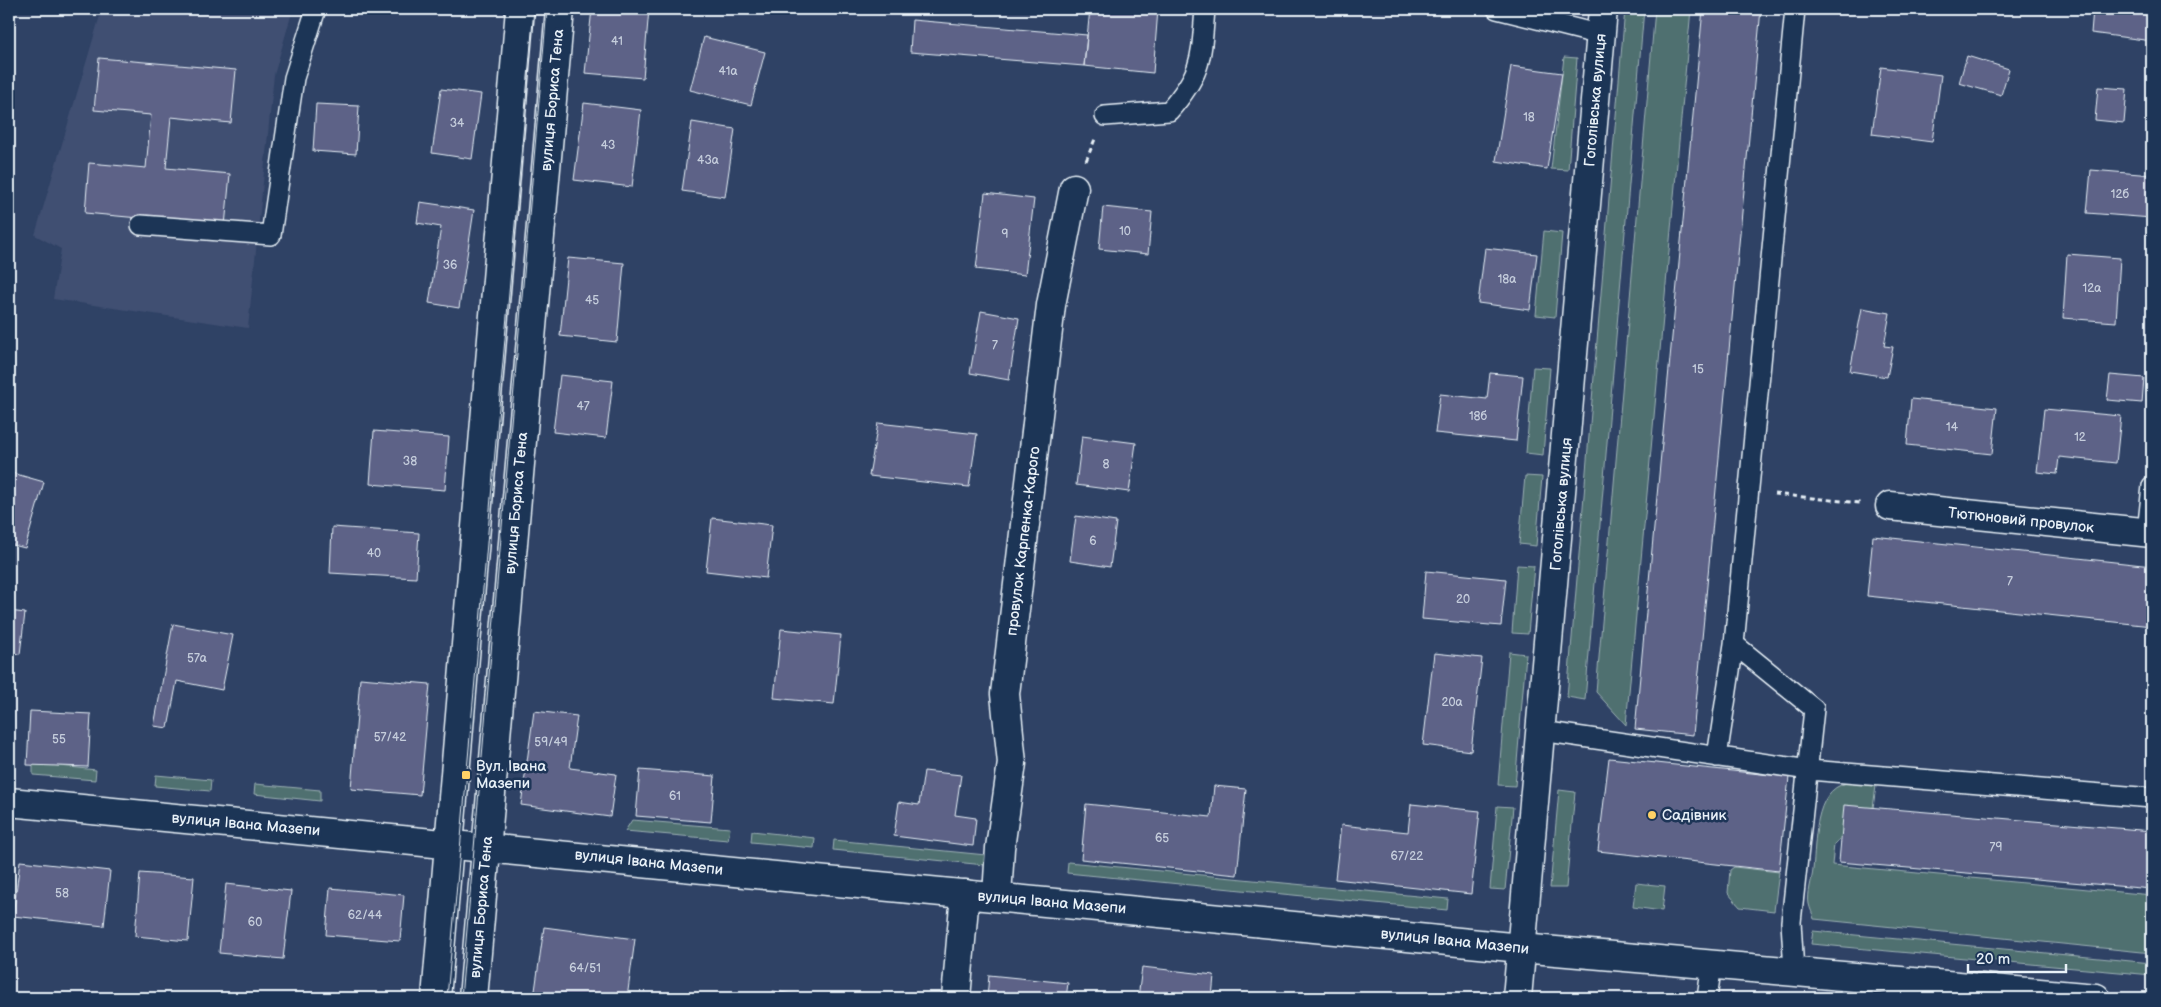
<svg xmlns="http://www.w3.org/2000/svg" width="2161" height="1007" viewBox="0 0 2161 1007" font-family="'Balsamiq Sans',sans-serif">
  <rect width="100%" height="100%" fill="#2f4265"/>
  <filter id="ink" filterUnits="userSpaceOnUse"><feTurbulence type="fractalNoise" baseFrequency=".02" numOctaves="2"/><feDisplacementMap in="SourceGraphic" scale="10" xChannelSelector="R" yChannelSelector="G"/><feConvolveMatrix kernelMatrix="1 2 1 2 8 2 1 2 1" color-interpolation-filters="sRGB"/></filter>
  <g filter="url(#ink)">
    <!-- built -->
    <path fill="#404f72" d="M102,9H293L274,75L248,328L53,299L61,249L35,235Z"/>
    <!-- green -->
    <path fill="#4f7070" stroke="#9cb0b4" d="M1625,9H1644L1585,700L1567,697Z
      M1655,9H1691L1626,725L1596,692Z
      M1564,57L1577,58L1568,170L1551,169Z
      M1544,231L1562,233L1555,317L1536,315Z
      M1533,367L1550,368L1543,455L1526,453Z
      M1525,476L1542,477L1536,546L1519,544Z
      M1517,565L1534,566L1528,634L1512,633Z
      M1509,652L1526,654L1515,786L1498,785Z
      M33,763L96,770L95,780L33,775Z
      M156,775L211,780L210,791L155,786Z
      M1847,783L1876,786L1873,808L1834,844L1832,865L2152,895V953L1814,919C1813,914 1810,909 1809,904C1807,894 1812,880 1813,870C1816,843 1813,790 1847,783Z
      M255,784L320,790V801L254,794Z
      M1559,790L1575,792L1566,888H1550Z
      M1497,806L1513,807L1505,890L1490,889Z
      M632,820L730,828L728,840L625,831Z
      M752,831L815,838L814,848L751,842Z
      M834,840L986,855L985,865L833,850Z
      M1068,862L1448,899L1447,910L1067,873Z
      M1734,867L1779,872L1774,911L1740,907L1728,893L1730,870Z
      M1636,883L1665,886L1662,911L1633,907Z
      M1813,931L2152,963V975L1811,944Z"/>
    <!-- building -->
    <path fill="#5d6287" stroke="#e8f1f8" d="M592,9H649L643,78L585,73Z
      M1090,9H1158L1153,73L1084,66Z
      M1703,9H1761L1693,735L1635,729Z
      M2093,9H2152V41L2091,33Z
      M912,20L1087,35L1084,66L910,52Z
      M704,37L765,52L751,105L690,90Z
      M1967,56L2009,69L2001,95L1959,83Z
      M99,58L236,70L231,123L171,117L166,168L230,174L225,226L85,213L89,163L146,168L151,115L94,110Z
      M1511,66L1562,73L1547,169L1496,161Z
      M1881,67L1941,75L1932,142L1872,134Z
      M2098,87L2127,89L2124,123L2095,120Z
      M441,89L481,94L472,159L432,153Z
      M584,103L641,110L632,187L574,180Z
      M316,104L359,106L356,154L313,151Z
      M692,122L735,129L725,197L682,191Z
      M2091,170L2152,175V218L2087,213Z
      M985,193L1034,199L1025,275L976,269Z
      M420,202L474,210L459,308L429,303L441,227L417,223Z
      M1103,207L1152,212L1148,254L1099,249Z
      M1485,248L1537,254L1530,310L1478,303Z
      M2067,254L2120,258L2116,322L2063,318Z
      M568,258L624,263L617,342L560,336Z
      M1862,308L1890,313L1884,346L1893,347L1887,377L1850,371Z
      M981,311L1019,318L1009,380L970,373Z
      M1490,373L1523,376L1516,441L1435,433L1440,394L1487,399Z
      M560,375L613,381L606,438L553,432Z
      M2110,375L2144,378L2142,403L2107,400Z
      M1911,399L1997,408L1992,454L1907,445Z
      M2044,409L2121,416L2116,463L2059,457L2057,474L2037,472Z
      M878,423L977,434L969,487L869,476Z
      M374,431L449,437L445,490L370,484Z
      M1082,436L1136,443L1129,492L1076,485Z
      M9,472L44,482L25,548L9,544Z
      M1076,516L1116,522L1110,567L1070,561Z
      M712,518L772,525L766,578L706,571Z
      M332,527L419,533L416,578L330,573Z
      M1873,536L2152,566V626L1867,596Z
      M1426,571L1506,579L1501,626L1422,619Z
      M9,611L25,613L20,654L9,653Z
      M173,624L233,635L222,690L177,681L168,728L154,726Z
      M781,629L841,635L834,704L774,698Z
      M1434,653L1482,658L1471,751L1423,745Z
      M360,678L430,684L420,795L351,789Z
      M30,711L91,714L88,767L27,765Z
      M534,711L577,716L570,768L616,774L610,817L521,805Z
      M1609,758L1789,777L1779,871L1598,851Z
      M640,770L715,776L711,822L636,816Z
      M924,771L961,775L955,815L976,818L973,846L894,836L899,802L919,805Z
      M1214,786L1246,789L1237,875L1081,859L1086,804L1211,817Z
      M1411,804L1480,811L1471,894L1335,879L1341,825L1408,832Z
      M1844,805L2152,831V889L1839,862Z
      M20,861L110,871L104,926L13,916Z
      M140,873L194,877L188,941L135,936Z
      M226,884L291,891L283,959L219,953Z
      M330,888L404,895L400,941L326,935Z
      M544,927L635,939L627,998H534Z
      M1142,967L1214,975L1212,998H1138Z
      M989,975L1068,983L1066,998H987Z
      M773,991L819,998H772Z"/>
    <g fill="none" stroke-linecap="round" stroke-linejoin="round">
      <defs>
        <path id="service" d="M1497,9L1601,35
          M1105,116L1169,111C1203,72 1201,58 1205,9
          M141,225L271,235L294,78L316,9
          M2147,533L2152,486
          M1541,731L1809,770L2152,798
          M1717,757L1734,644
          M1794,971L1791,922L1814,709L1734,644L1795,9
          M1707,998L1712,964"/>
        <path id="minor" d="M1890,506L2152,533
          M997,896L1000,848L1012,763L1005,694L1051,305L1074,188
          M956,998L965,894"/>
        <path id="tertiary" d="M436,998L520,9
          M473,998L560,9
          M1517,998L1603,9"/>
        <path id="secondary" d="M9,802L1521,948L2096,998"/>
      </defs>
      <!-- service casing -->
      <use href="#service" stroke="#e8f1f8" stroke-width="22"/>
      <!-- minor casing -->
      <use href="#minor" stroke="#e8f1f8" stroke-width="31"/>
      <!-- tertiary casing -->
      <use href="#tertiary" stroke="#e8f1f8" stroke-width="31"/>
      <!-- secondary casing -->
      <use href="#secondary" stroke="#e8f1f8" stroke-width="31"/>
      <!-- path -->
      <path stroke="#e8f1f8" stroke-width="3" stroke-dasharray="5 4" stroke-linecap="butt" d="M1086,161L1095,139
        M1774,494L1860,503"/>
      <!-- service -->
      <use href="#service" stroke="#1d3557" stroke-width="19"/>
      <!-- minor -->
      <use href="#minor" stroke="#1d3557" stroke-width="28"/>
      <!-- tertiary -->
      <use href="#tertiary" stroke="#1d3557" stroke-width="28"/>
      <!-- secondary -->
      <use href="#secondary" stroke="#1d3557" stroke-width="28"/>
      <!-- tram -->
      <path stroke="#e8f1f8" stroke-width="1" d="M447,998L534,9
        M461,998L547,9"/>
    </g>
  </g>
  <!-- markers -->
  <g fill="#ffd166" stroke="#1d3557" stroke-width="2">
    <rect x="461" y="770" width="10" height="10" rx="2.5"/>
    <circle cx="1652" cy="815" r="5"/>
  </g>
  <g text-anchor="middle" stroke-width="5" stroke-linejoin="round" paint-order="stroke">
    <!-- number labels -->
    <g font-size="12" fill="#c5cddc">
      <text x="617" y="45">41</text>
      <text x="728" y="75">41а</text>
      <text x="1529" y="121">18</text>
      <text x="457" y="127">34</text>
      <text x="608" y="149">43</text>
      <text x="708" y="164">43а</text>
      <text x="2120" y="198">12б</text>
      <text x="1125" y="235">10</text>
      <text x="1005" y="238">9</text>
      <text x="450" y="269">36</text>
      <text x="1507" y="283">18а</text>
      <text x="2092" y="292">12а</text>
      <text x="592" y="304">45</text>
      <text x="995" y="349">7</text>
      <text x="1698" y="373">15</text>
      <text x="583" y="410">47</text>
      <text x="1478" y="420">18б</text>
      <text x="1952" y="431">14</text>
      <text x="2080" y="441">12</text>
      <text x="410" y="465">38</text>
      <text x="1106" y="468">8</text>
      <text x="1093" y="545">6</text>
      <text x="374" y="557">40</text>
      <text x="2010" y="585">7</text>
      <text x="1463" y="603">20</text>
      <text x="197" y="662">57а</text>
      <text x="1452" y="706">20а</text>
      <text x="390" y="741">57/42</text>
      <text x="59" y="743">55</text>
      <text x="551" y="746">59/49</text>
      <text x="675" y="800">61</text>
      <text x="1162" y="842">65</text>
      <text x="1996" y="851">79</text>
      <text x="1407" y="860">67/22</text>
      <text x="62" y="897">58</text>
      <text x="365" y="919">62/44</text>
      <text x="255" y="926">60</text>
      <text x="585" y="972">64/51</text>
    </g>
    <!-- street labels -->
    <g font-size="15" fill="#e8f1f8" stroke="#1d3557">
      <text transform="translate(552 100) rotate(-85)" y="5">вулиця Бориса Тена</text>
      <text transform="translate(1595 100) rotate(-85)" y="5">Гоголівська вулиця</text>
      <text transform="translate(516 503) rotate(-85)" y="5">вулиця Бориса Тена</text>
      <text transform="translate(1561 504) rotate(-85)" y="5">Гоголівська вулиця</text>
      <text transform="translate(2021 520) rotate(6)" y="5">Тютюновий провулок</text>
      <text transform="translate(1023 541) rotate(-83)" y="5">провулок Карпенка-Карого</text>
      <text transform="translate(246 824) rotate(5)" y="5">вулиця Івана Мазепи</text>
      <text transform="translate(649 862) rotate(6)" y="5">вулиця Івана Мазепи</text>
      <text transform="translate(1052 902) rotate(5)" y="5">вулиця Івана Мазепи</text>
      <text transform="translate(481 907) rotate(-85)" y="5">вулиця Бориса Тена</text>
      <text transform="translate(1455 941) rotate(6)" y="5">вулиця Івана Мазепи</text>
    </g>
    <!-- poi labels -->
    <g font-size="15" fill="#e8f1f8" stroke="#1d3557" text-anchor="start">
      <text x="476" y="771">Вул. Івана<tspan x="476" dy="17">Мазепи</tspan></text>
      <text x="1662" y="820">Садівник</text>
    </g>
  </g>
  <!-- margin -->
  <rect width="2161" height="1007" fill="none" stroke="#1d3557" stroke-width="30"/>
  <rect x="15" y="15" width="2131" height="977" fill="none" stroke="#e8f1f8" stroke-width="2" filter="url(#ink)"/>
  <!-- scale -->
  <path d="M1968 964v8h98v-8" fill="none" stroke="#e8f1f8" stroke-width="2.5"/>
  <text x="1976" y="964" font-size="15" fill="#e8f1f8" stroke="#1d3557" stroke-width="4" paint-order="stroke">20 m</text>
</svg>
